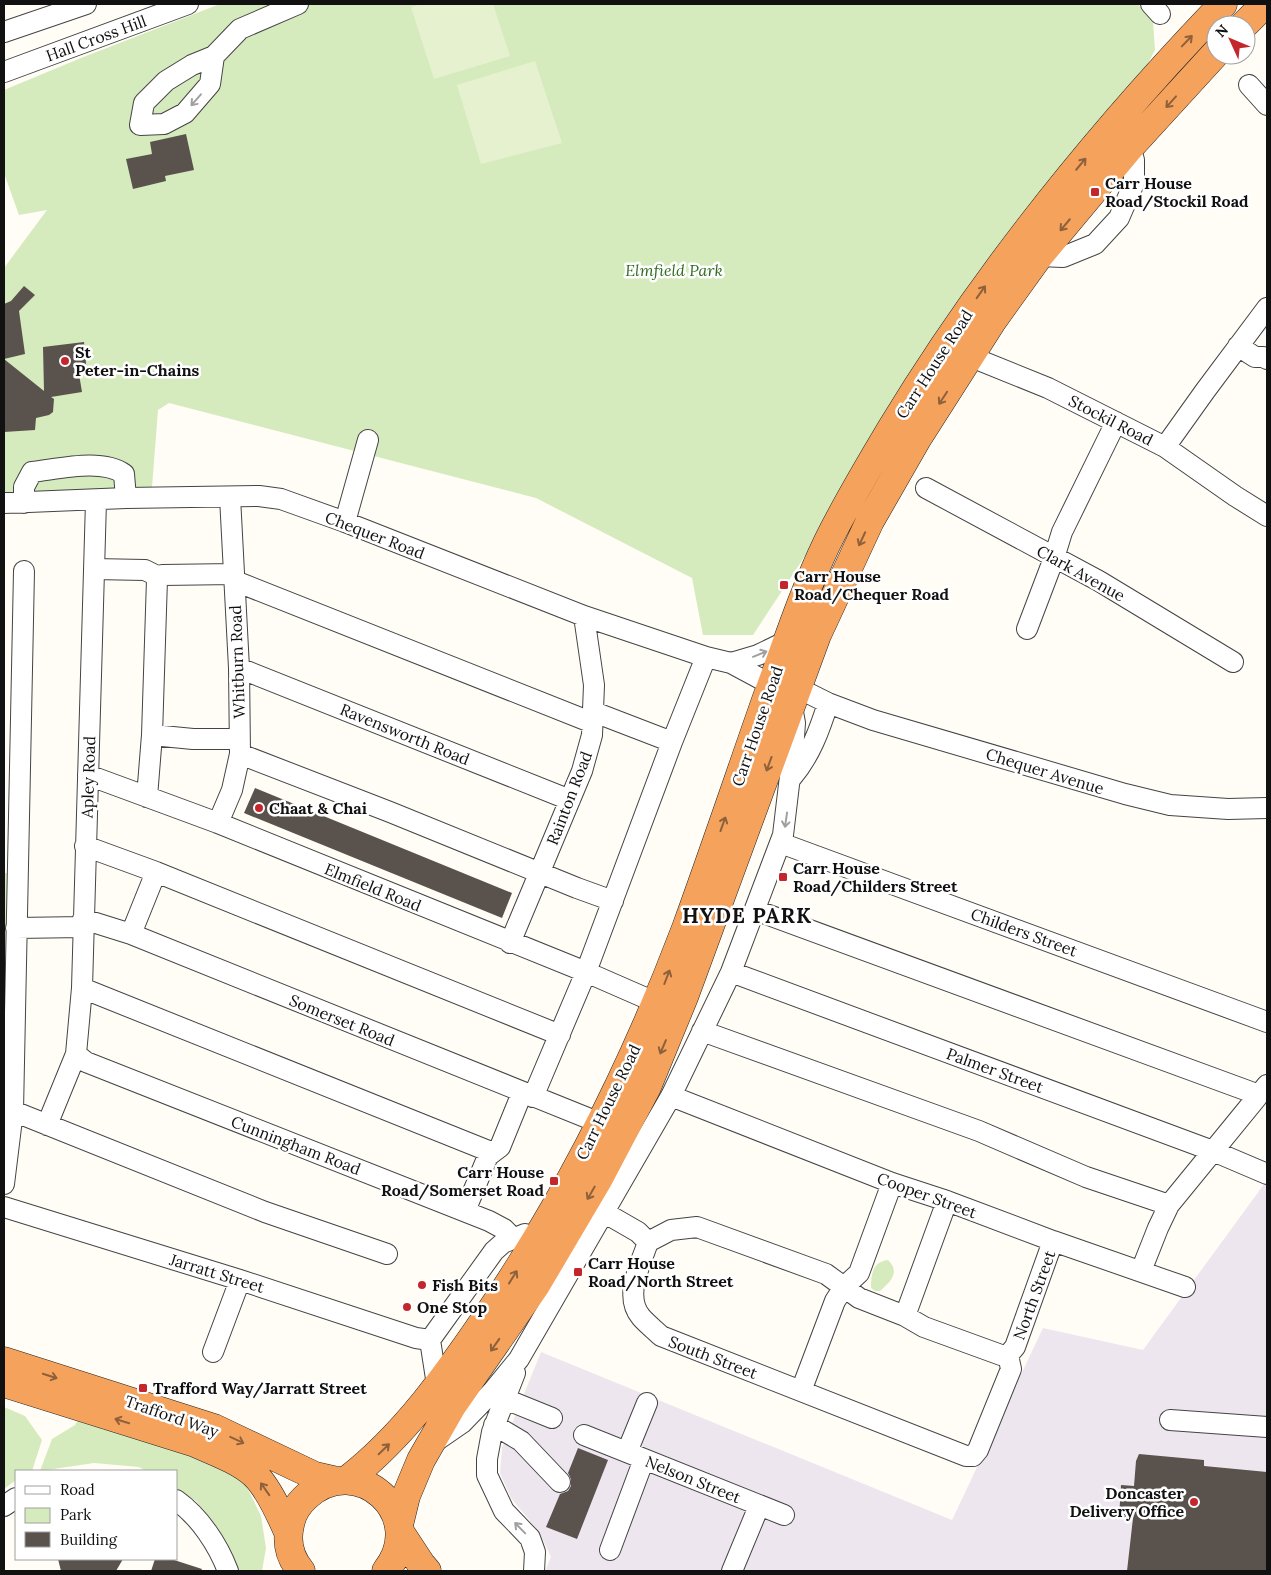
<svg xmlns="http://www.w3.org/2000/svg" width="1271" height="1575" viewBox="0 0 1271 1575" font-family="Lora,serif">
  <rect width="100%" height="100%" fill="#fffdf5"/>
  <!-- industrial -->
  <path fill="#eee6ef" d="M1267,1180V1571H545L551,1557L539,1532L511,1498L500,1473L502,1448L541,1352L952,1520L1043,1328L1143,1350Z"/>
  <!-- green -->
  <path fill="#d5ebbd" d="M220,4H1138L1153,21L1155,50L1119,119L943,346L753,635H703L692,578L536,498L169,403L158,410L152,487L4,494V268L47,210L19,215L4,173V90L81,58Z
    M4,873H12L4,1109Z
    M888,1260C901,1272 890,1282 880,1291H875L871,1288C871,1275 872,1262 888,1260Z
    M4,1407L25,1416L42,1440L32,1471H16V1480L4,1489Z
    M79,1418L226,1466L247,1487L261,1516L266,1548L262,1571H237L218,1528L196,1501L176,1489V1471H146L139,1467L94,1463L40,1471L52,1439L75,1425Z"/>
  <!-- pitch -->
  <path fill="#e6f2cf" d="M421,4H493L510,56L434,79L411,7Z
    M535,61L562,143L481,164L457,85Z"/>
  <!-- building -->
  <path fill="#5a524d" d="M186,134L194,170L165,176L166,181L133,189L126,159L152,154L150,142Z
    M24,286L35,295L19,311L25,354L4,359L44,391L43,347L84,342L87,374H79L82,392L51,397L54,399L53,412L49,415L36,418L35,430L4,432V304L11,301Z
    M255,788L512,893L502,918L244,813Z
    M578,1448L608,1460L577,1539L546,1527L560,1494L568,1491L571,1486V1479L568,1473Z
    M1139,1454L1204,1460V1466L1267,1472V1571H1127L1133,1518H1119L1121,1485L1134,1486L1136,1461Z
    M58,1559H123L116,1571H61Z
    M155,1559H171L202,1569L201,1571H151Z"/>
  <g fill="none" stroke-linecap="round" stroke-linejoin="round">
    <defs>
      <path id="minor" d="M1151,4L1160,14
        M4,32L86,4
        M214,56L210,84L185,113L164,124L140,125L144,103L166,81L192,65L214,56L240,29L298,4
        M4,72L188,4
        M1249,85L1267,105
        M1039,256L1063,257L1095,244L1119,218L1134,183V160L1130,147
        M1238,346L1255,357H1263L1267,359
        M959,352L1048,388L1165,447L1235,496L1267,516
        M1165,447L1205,391L1267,308
        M926,488L1099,581L1233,662
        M4,503L126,498L259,496L281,499L345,522L584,616L706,657L731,663L772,685
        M24,503V487L32,472C59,469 102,458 124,474L126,498
        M345,522L368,440
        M94,569L145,570L153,574L157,579
        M235,581L593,723
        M1027,629L1054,558L1062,532L1116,422
        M731,663L758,655L787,641
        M239,668L570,800
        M800,681L806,692L828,703L873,720L1125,794L1170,805L1228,809L1267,808
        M152,735L193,739H239
        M672,742L706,657
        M240,754L390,812L577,888L613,901
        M88,775L218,823L586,972L657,1003
        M792,777C810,756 820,729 828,703
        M147,797L152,735L157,579L162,575L234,574
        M218,823L232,790L240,754L239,668L230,497
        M85,846L156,872L560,1035
        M780,846L786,845L1267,1022
        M755,910L1259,1095
        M83,919L131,934L600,1123
        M16,928L83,927
        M131,934L156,872
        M510,943L582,771L592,735L594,685L584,616
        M731,972L1213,1151L1267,1174
        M82,988L491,1152
        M702,1031L979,1131L1086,1177L1169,1205
        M76,1054L86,1062L489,1221L504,1229L513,1238
        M671,1096L892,1183L947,1201L1053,1241L1185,1287
        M533,1097L586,972L672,742L594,712
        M13,1111L265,1212L387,1254
        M47,1125L76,1054L82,988L96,501
        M4,1184L13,1111L24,571
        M4,1207L240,1280L416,1338L430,1340
        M465,1211L488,1156L500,1147L522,1093
        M605,1213L638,1232L648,1242
        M648,1242C641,1264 623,1296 641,1317C647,1324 655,1330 661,1336L966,1456H973L978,1450L1011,1369L1008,1355
        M648,1242L671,1230L697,1227L826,1274L859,1298L905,1316L924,1327L1001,1355H1008
        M1141,1271L1158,1228L1169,1205L1267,1085
        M905,1316L947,1201
        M213,1352L240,1280
        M1008,1355L1015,1347L1053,1241
        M515,1373L492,1432L487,1459V1475L504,1511L530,1538L535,1552L534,1571
        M437,1385L430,1340L494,1251L503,1243L525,1234
        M801,1391L835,1301L844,1287L859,1273L892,1183
        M505,1399L552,1418
        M1170,1420L1267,1427
        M494,1425L521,1441L560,1482
        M584,1435L784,1515
        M433,1443L462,1423L492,1392L519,1359L671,1096L731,972L783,835L793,751L795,723L793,712
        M627,1452L647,1403
        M176,1500C200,1517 218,1545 228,1571
        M4,1506L16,1498
        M610,1550L644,1459
        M732,1571L759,1506"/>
      <path id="highway" d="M1244,25L1265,4
        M4,1361L214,1428L315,1476L337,1481
        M4,1383L195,1443C215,1452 238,1460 254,1474C267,1486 281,1516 288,1532
        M347,1480C405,1435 447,1375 488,1315C569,1195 635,1063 686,928C714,851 740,774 767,697C786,646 803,593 827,543C846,504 869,466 891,429C984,275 1099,133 1223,4
        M399,1525L406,1496L421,1460L452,1406L536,1285L598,1180L647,1087L684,997L817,635L870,521L917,439L993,320L1039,256L1130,147L1216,53
        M400,1532L421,1564L427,1571
        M301,1571C290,1558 286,1542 290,1525C292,1513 298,1504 307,1496C357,1450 430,1515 386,1571"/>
    </defs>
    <!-- minor casing -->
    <use href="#minor" stroke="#444" stroke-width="22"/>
    <!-- highway casing -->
    <use href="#highway" stroke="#222" stroke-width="29"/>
    <!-- minor -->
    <use href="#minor" stroke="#fff" stroke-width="20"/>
    <!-- highway -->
    <use href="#highway" stroke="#f5a25d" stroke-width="28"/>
  </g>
  <!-- one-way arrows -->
  <defs><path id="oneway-shaft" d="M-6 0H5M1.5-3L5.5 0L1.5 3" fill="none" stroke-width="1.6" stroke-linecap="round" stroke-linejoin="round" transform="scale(1.25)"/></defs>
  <g stroke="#8e613b">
    <use href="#oneway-shaft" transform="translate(1187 41) rotate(-46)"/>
    <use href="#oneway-shaft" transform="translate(1171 102) rotate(132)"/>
    <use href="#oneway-shaft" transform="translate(1081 164) rotate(-50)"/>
    <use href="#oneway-shaft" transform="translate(1065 225) rotate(130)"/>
    <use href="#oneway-shaft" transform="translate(981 292) rotate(-55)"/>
    <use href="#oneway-shaft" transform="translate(943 398) rotate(123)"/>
    <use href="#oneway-shaft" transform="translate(862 539) rotate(115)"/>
    <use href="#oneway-shaft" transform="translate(769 764) rotate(110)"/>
    <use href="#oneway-shaft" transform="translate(723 824) rotate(-70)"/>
    <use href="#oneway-shaft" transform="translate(667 977) rotate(-69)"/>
    <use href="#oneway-shaft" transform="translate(663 1047) rotate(113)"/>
    <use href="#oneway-shaft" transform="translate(591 1193) rotate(120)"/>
    <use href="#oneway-shaft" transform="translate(513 1277) rotate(-58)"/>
    <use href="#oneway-shaft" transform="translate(495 1345) rotate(125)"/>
    <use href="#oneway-shaft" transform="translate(50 1376) rotate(18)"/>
    <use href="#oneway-shaft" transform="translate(122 1421) rotate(-163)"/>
    <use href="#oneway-shaft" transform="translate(237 1440) rotate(25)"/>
    <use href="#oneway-shaft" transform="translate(384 1449) rotate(-44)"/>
    <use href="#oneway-shaft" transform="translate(265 1489) rotate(-125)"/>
  </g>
  <g stroke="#a0a0a0">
    <use href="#oneway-shaft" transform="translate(196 100) rotate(131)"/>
    <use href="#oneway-shaft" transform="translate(760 654) rotate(-22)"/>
    <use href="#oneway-shaft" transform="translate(786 820) rotate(98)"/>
    <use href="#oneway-shaft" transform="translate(520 1528) rotate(-134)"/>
  </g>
  <!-- markers -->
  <g fill="#c4262e" stroke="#fff" stroke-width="2">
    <rect x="1090" y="187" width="10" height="10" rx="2.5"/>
    <circle cx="65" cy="361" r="5"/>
    <rect x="779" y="580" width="10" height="10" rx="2.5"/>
    <circle cx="259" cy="808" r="5"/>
    <rect x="778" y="872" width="10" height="10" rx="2.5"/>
    <rect x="549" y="1176" width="10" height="10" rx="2.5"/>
    <rect x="573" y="1267" width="10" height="10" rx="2.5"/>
    <circle cx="422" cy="1285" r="5"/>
    <circle cx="407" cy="1307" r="5"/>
    <rect x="138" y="1383" width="10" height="10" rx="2.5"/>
    <circle cx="1194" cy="1502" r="5"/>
  </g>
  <g text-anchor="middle" stroke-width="5" stroke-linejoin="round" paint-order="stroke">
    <!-- street labels -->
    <g font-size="16" fill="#111" stroke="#fff">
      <text transform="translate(96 38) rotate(-20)" y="6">Hall Cross Hill</text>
      <text transform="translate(934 364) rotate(-57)" y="6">Carr House Road</text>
      <text transform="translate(1111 420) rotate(27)" y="6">Stockil Road</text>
      <text transform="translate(375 535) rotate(21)" y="6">Chequer Road</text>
      <text transform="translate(1081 573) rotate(29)" y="6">Clark Avenue</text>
      <text transform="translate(237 662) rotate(-92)" y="6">Whitburn Road</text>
      <text transform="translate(757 726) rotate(-71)" y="6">Carr House Road</text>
      <text transform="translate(405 734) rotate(22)" y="6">Ravensworth Road</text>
      <text transform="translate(1045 771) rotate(17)" y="6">Chequer Avenue</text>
      <text transform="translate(88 777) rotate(-88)" y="6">Apley Road</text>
      <text transform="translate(569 798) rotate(-69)" y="6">Rainton Road</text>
      <text transform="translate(373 887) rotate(22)" y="6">Elmfield Road</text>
      <text transform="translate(1024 932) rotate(20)" y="6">Childers Street</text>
      <text transform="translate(342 1020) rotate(22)" y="6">Somerset Road</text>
      <text transform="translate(995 1070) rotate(20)" y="6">Palmer Street</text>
      <text transform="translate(608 1102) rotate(-64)" y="6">Carr House Road</text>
      <text transform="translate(296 1145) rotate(21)" y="6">Cunningham Road</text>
      <text transform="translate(927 1195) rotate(20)" y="6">Cooper Street</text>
      <text transform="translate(217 1273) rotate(17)" y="6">Jarratt Street</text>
      <text transform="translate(1034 1295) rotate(-70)" y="6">North Street</text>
      <text transform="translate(713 1357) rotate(21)" y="6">South Street</text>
      <text transform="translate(172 1416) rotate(19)" y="6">Trafford Way</text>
      <text transform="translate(693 1479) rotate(22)" y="6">Nelson Street</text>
    </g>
    <!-- poi labels -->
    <g font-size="16" font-weight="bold" fill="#111" stroke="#fff" text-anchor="start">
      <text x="1105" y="189">Carr House<tspan x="1105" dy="18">Road/Stockil Road</tspan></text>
      <text x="75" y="358">St<tspan x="75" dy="18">Peter-in-Chains</tspan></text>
      <text x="794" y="582">Carr House<tspan x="794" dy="18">Road/Chequer Road</tspan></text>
      <text x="269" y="814">Chaat &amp; Chai</text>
      <text x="793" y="874">Carr House<tspan x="793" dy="18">Road/Childers Street</tspan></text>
      <text x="544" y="1178" text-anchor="end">Carr House<tspan x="544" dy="18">Road/Somerset Road</tspan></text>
      <text x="588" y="1269">Carr House<tspan x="588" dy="18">Road/North Street</tspan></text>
      <text x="432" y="1291">Fish Bits</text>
      <text x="417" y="1313">One Stop</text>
      <text x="153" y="1394">Trafford Way/Jarratt Street</text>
      <text x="1184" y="1499" text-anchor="end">Doncaster<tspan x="1184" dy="18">Delivery Office</tspan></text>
    </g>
    <!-- park labels -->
    <g font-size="16" font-style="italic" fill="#2f6b1f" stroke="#fff">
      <text x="674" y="276">Elmfield Park</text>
    </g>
    <!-- district labels -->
    <g font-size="21" font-weight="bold" letter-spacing="1" fill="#111" stroke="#fff">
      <text x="747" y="923">HYDE PARK</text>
    </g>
  </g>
  <!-- border -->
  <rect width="1271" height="1575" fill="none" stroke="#111111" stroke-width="10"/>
  <!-- legend -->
  <rect x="15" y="1470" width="162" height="90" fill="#ffffff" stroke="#a0a0a0"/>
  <rect x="25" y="1486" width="25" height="8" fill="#ffffff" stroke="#a0a0a0"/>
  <text x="60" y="1495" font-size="15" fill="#111111">Road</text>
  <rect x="25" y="1508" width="25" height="15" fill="#d5ebbd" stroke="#a0a0a0"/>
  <text x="60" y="1520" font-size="15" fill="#111111">Park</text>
  <rect x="25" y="1532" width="25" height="15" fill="#5a524d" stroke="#a0a0a0"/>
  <text x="60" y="1545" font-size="15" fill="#111111">Building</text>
  <!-- north arrow -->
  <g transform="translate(1231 40) rotate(314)"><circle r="24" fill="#ffffff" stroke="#a0a0a0"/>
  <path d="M0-4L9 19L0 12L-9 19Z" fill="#c4262e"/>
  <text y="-8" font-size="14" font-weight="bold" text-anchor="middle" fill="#111111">N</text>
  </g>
</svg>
